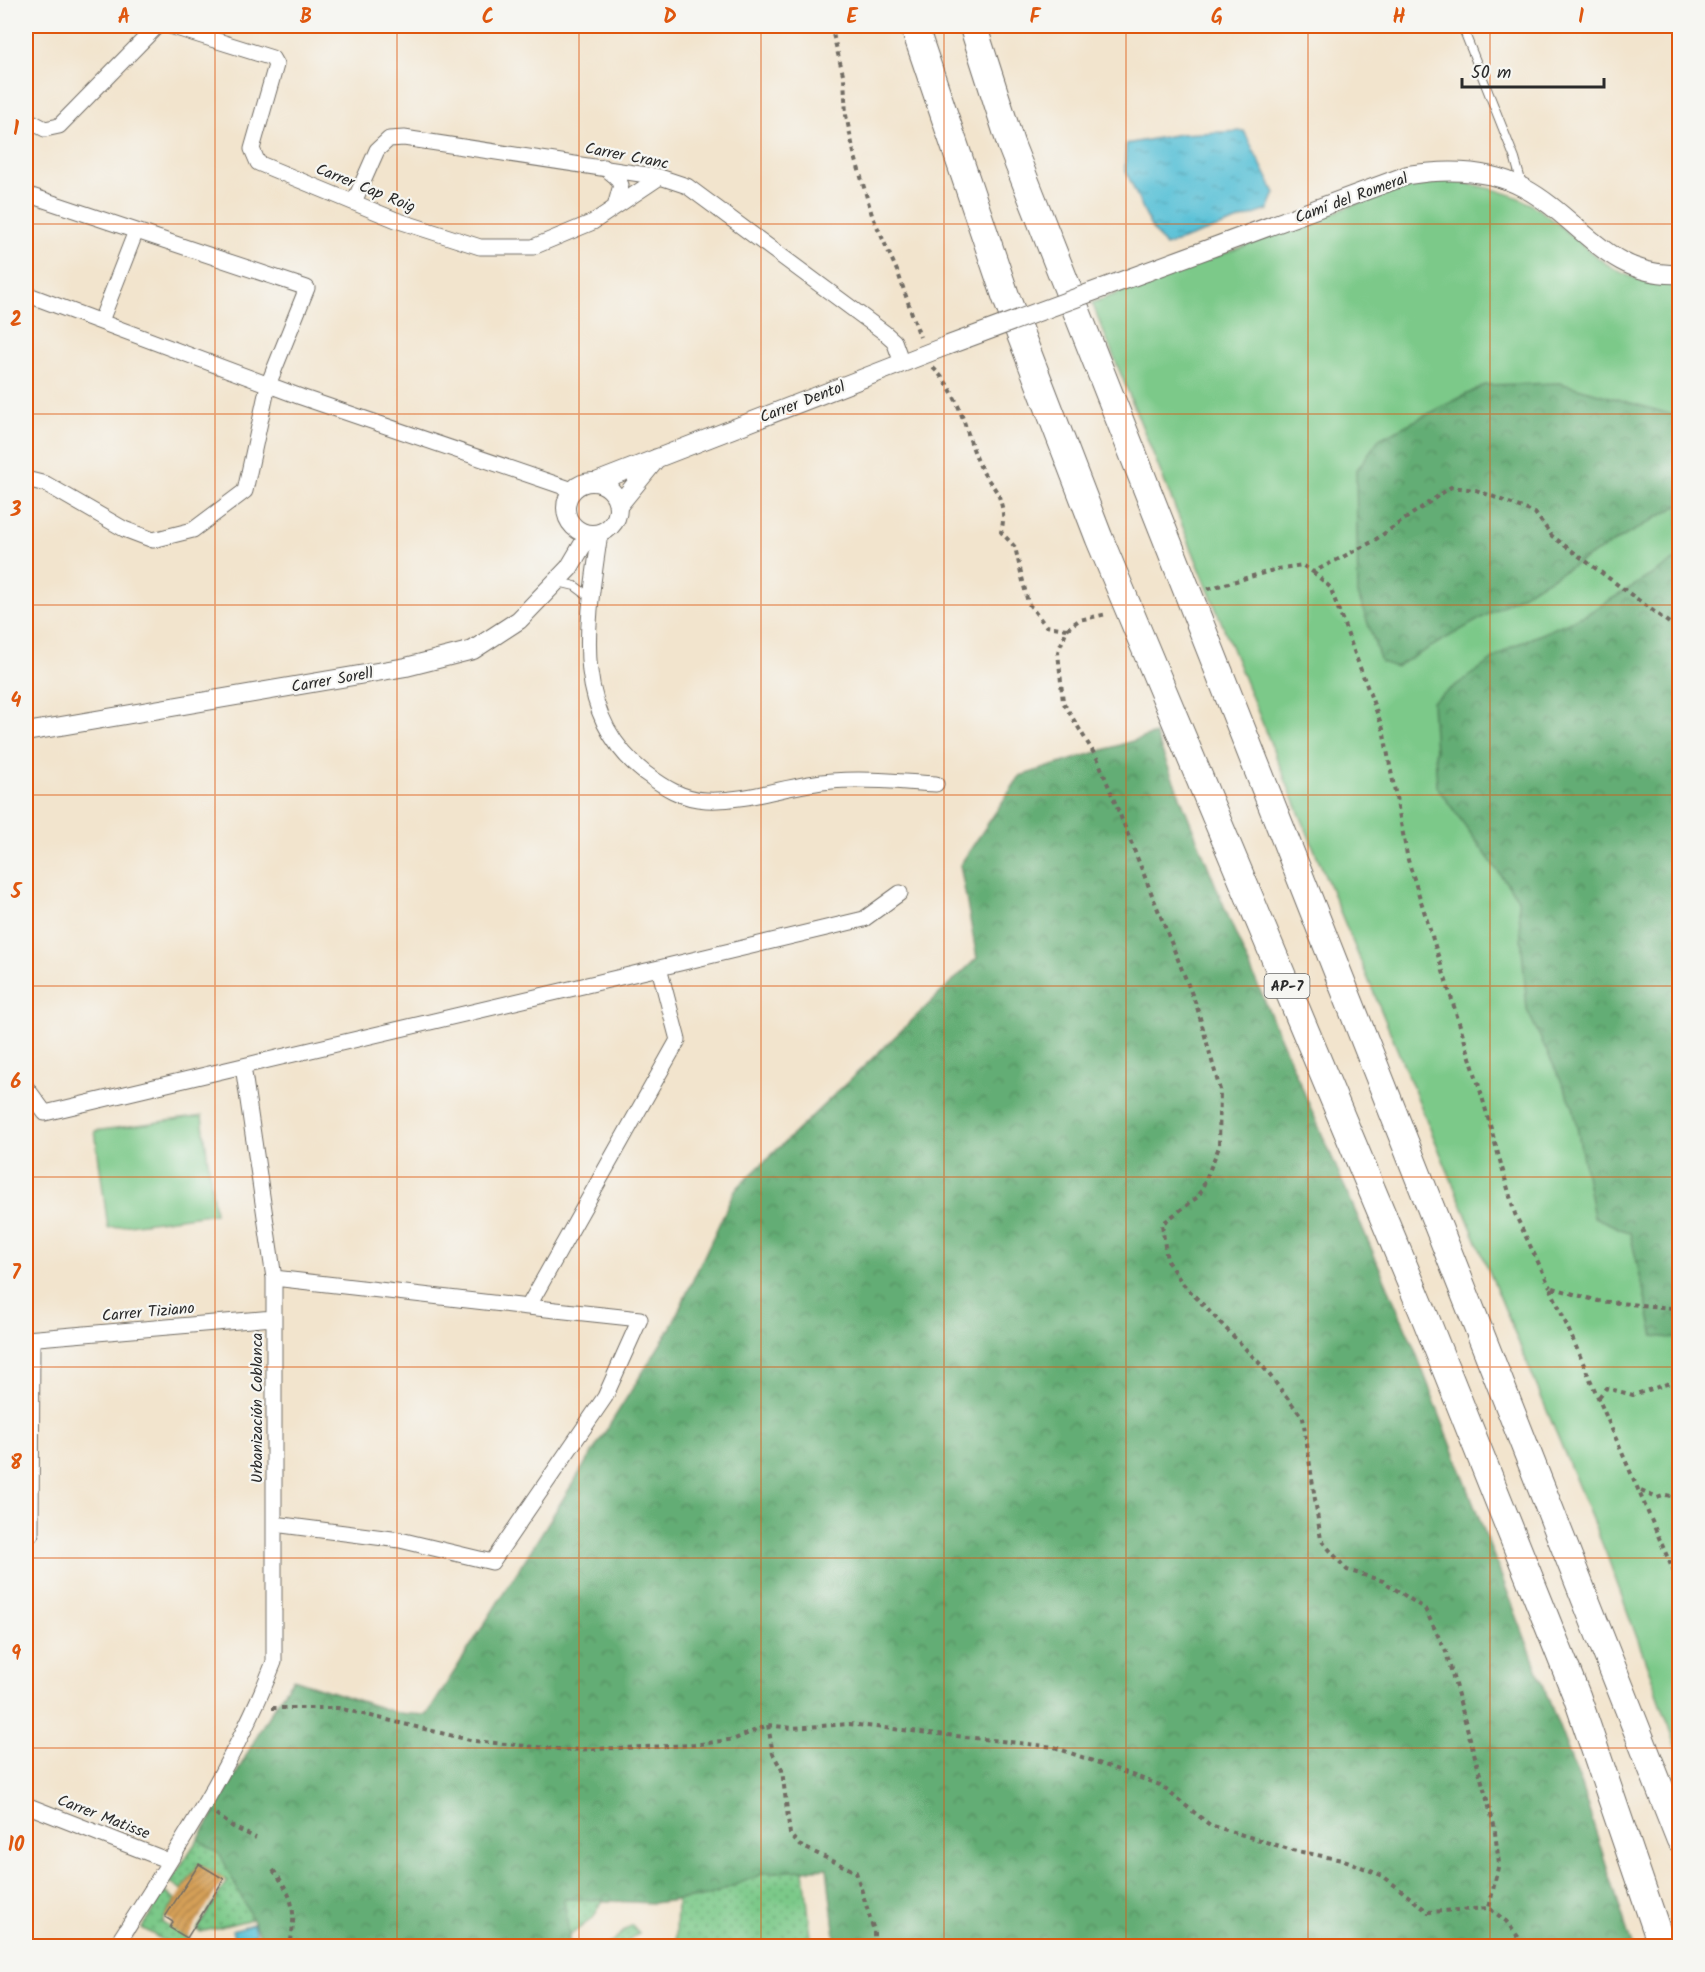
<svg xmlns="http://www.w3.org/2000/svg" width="1705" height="1972" viewBox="0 0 1705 1972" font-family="Kalam,sans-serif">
  <defs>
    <pattern id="forest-crowns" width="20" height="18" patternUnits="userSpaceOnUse" patternTransform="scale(1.5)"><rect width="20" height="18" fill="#64ad75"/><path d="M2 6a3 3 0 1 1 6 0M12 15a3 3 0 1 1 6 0" fill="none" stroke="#538d60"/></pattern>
    <pattern id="garden-dots" width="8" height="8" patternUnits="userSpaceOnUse" patternTransform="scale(1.5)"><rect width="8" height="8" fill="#7bc989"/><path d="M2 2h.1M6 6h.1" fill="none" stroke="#65a370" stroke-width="1.8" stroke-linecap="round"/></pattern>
    <pattern id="water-ripples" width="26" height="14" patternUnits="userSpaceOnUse" patternTransform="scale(1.5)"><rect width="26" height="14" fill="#5ac1d7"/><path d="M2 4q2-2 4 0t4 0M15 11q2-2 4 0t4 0" fill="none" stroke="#4b9daf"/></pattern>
    <pattern id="building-hatch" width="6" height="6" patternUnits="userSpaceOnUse" patternTransform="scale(1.5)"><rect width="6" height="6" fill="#d6a059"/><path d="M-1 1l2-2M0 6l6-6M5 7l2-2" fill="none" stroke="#ae834a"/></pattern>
  </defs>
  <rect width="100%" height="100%" fill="#f6f6f2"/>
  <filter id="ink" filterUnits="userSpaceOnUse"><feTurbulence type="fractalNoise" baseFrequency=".0167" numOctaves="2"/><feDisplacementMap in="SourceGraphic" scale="12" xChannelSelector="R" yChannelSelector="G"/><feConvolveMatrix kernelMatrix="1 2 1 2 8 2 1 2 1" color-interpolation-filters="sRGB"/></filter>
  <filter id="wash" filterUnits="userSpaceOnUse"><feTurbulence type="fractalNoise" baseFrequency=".008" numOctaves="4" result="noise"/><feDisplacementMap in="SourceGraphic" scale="24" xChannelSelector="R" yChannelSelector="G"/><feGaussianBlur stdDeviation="1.35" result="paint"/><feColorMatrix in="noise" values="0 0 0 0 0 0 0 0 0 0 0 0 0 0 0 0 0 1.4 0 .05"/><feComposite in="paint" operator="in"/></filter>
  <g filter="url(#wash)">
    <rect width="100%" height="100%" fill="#f2e4cd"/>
    <!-- grass -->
    <path fill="#7bc989" stroke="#537a5a" stroke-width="1.5" d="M1449,180C1479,186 1510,190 1537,208C1583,240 1616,291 1679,282V1753L1606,1553L1281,769L1092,303L1394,190Z
      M202,1116L215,1213L108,1228L95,1131Z"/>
    <!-- forest -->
    <path fill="url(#forest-crowns)" stroke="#486c50" stroke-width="1.5" d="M1560,383L1670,414L1679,410V505L1396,667L1381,662L1358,594L1356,471L1379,439L1485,385Z
      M1679,558V1339L1654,1336L1630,1233L1594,1217L1573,1106L1527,1010L1518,899L1437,787L1432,702L1511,647L1587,614Z
      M1155,734L1230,921L1413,1345L1579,1779L1632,1946H836L827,1868L765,1873L708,1896L677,1900L653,1903L565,1899L570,1946H265L221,1857L198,1839C233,1788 256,1728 293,1679L397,1713L427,1715L670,1329L735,1190L977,958L960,865L1020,776Z"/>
    <!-- garden -->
    <path fill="url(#garden-dots)" stroke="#537a5a" stroke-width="1.5" d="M198,1839L221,1856L252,1919L201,1932L197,1930L227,1881L199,1864L182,1890L170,1882Z
      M804,1870L812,1946H684L676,1939L677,1900L708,1896L765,1873Z
      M164,1892L176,1899L162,1922L200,1946H173L142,1928Z
      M564,1899L603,1900L593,1918L569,1936Z
      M632,1925L639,1933L622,1946H606Z"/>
    <!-- water -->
    <path fill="url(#water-ripples)" stroke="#427681" stroke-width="1.5" d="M1244,131L1275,193L1268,210L1165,246L1151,227L1125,169L1126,144L1180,134Z
      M253,1924L256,1934L235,1941L232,1930Z"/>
    <g id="blocks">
      <!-- building -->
      <path fill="url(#building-hatch)" d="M199,1864L224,1879L187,1938L170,1928L173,1922L165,1917Z"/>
    </g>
  </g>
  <g filter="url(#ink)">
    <use href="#blocks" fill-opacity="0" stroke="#716c64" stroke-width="1.5"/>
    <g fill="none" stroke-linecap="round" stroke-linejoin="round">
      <defs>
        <path id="service" d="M1462,26L1515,159L1522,184
          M558,582L575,586L591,598"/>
        <path id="minor" d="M170,26L272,58L276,65L252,149L258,163L396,220L480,247H533L593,222L660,177
          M26,119L45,129L59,126L157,26
          M604,167L616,177L621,185L615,207
          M26,194L307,288L268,385L245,491L193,530L153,540L124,529L46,484L26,479
          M354,202L377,150L389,139L404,138L660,177L687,186L885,333L894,341L902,363
          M26,294L301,397L573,490
          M101,321L136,231
          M600,533C588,618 568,713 645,773C664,787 682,799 706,800C750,802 789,784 832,781C866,778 901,782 936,784
          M659,968L864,919L900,893
          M243,1066L659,968L678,1040L528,1307L274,1278
          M26,1087L45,1113L243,1066L274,1278V1662C235,1763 174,1855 116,1946
          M26,1339L273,1318
          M274,1524L400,1540L492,1562L605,1397L640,1319L528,1307
          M26,1534H31L32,1339
          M26,1805L169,1861"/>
        <path id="tertiary" d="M1146,272L1408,175C1447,169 1489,169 1524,188C1581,219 1608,278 1680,274
          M566 508a26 26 0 1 1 52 0a26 26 0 1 1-52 0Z
          M596,482L946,346
          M618,506L657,458
          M26,732L406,667L473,650L519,620L569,568L589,534"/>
        <path id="motorway" d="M914,26L1006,297L1099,538L1423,1312L1577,1697L1662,1946
          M973,26L1011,145L1680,1839"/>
      </defs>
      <!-- service casing -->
      <use href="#service" stroke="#716c64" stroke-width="10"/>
      <!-- minor casing -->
      <use href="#minor" stroke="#716c64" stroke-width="17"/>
      <!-- tertiary casing -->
      <use href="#tertiary" stroke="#716c64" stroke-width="20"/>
      <!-- motorway casing -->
      <use href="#motorway" stroke="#716c64" stroke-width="29"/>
      <!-- path -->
      <path stroke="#716c64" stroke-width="4" stroke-dasharray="4.5 4.5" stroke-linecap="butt" d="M831,26L844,78L846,115L854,153L872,215L898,273L920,337
        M933,368C963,395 965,438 983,472C988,481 998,490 1000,500C1004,511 1004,521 1001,532L1015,547L1028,603L1046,626L1067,629L1058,652L1063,702L1098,760L1197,1007L1220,1090L1219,1147L1199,1196L1162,1224L1167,1261L1183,1284L1264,1368L1303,1418L1321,1540L1347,1570L1383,1581L1425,1609L1446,1652L1494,1825L1499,1863L1489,1908
        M1313,572L1330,587L1383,729L1408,860L1479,1086L1515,1214L1550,1287
        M1208,589L1277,569L1302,565L1313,572L1372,542L1451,487L1476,490L1535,513L1552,536L1680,631
        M1067,629L1079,620L1107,614
        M1680,1313L1672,1308L1598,1301L1550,1287L1680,1586
        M1599,1397L1606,1388L1633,1395L1673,1382L1680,1373
        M1641,1491L1657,1498L1666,1495L1680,1498
        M272,1708H338L474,1741L568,1750L694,1745L735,1739L768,1725L792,1728L849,1724L1054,1747L1160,1785L1210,1825L1292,1850L1347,1861L1383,1876L1428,1912L1489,1908L1506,1921L1525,1946
        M768,1725L773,1754L782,1770L790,1834L799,1845L856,1872L874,1931V1946
        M216,1814L233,1827L256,1838
        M273,1870C295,1898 296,1912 290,1946"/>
      <!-- service -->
      <use href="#service" stroke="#fff" stroke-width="8"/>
      <!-- minor -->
      <use href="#minor" stroke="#fff" stroke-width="15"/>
      <!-- tertiary -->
      <use href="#tertiary" stroke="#fff" stroke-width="18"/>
      <!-- motorway -->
      <use href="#motorway" stroke="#fff" stroke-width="27"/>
      <defs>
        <path id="tertiary-bridge" d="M946,346L1146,272"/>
      </defs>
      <!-- tertiary-bridge casing -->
      <use href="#tertiary-bridge" stroke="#716c64" stroke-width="20" stroke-linecap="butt"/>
      <!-- tertiary-bridge -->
      <use href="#tertiary-bridge" stroke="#fff" stroke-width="18"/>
    </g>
  </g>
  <!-- grid -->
  <path fill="none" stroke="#df570e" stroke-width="1.5" stroke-opacity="0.55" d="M215,26V1946M397,26V1946M579,26V1946M761,26V1946M944,26V1946M1126,26V1946M1308,26V1946M1490,26V1946M26,224H1680M26,414H1680M26,605H1680M26,795H1680M26,986H1680M26,1177H1680M26,1367H1680M26,1558H1680M26,1748H1680"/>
  <g text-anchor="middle" stroke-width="4.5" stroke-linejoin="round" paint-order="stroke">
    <!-- shield labels -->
    <rect fill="#f6f6f2" stroke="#686867" stroke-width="1.5" x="1264.5" y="974" width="45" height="24" rx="4.5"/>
    <g font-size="15" font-weight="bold" fill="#2b2b2b">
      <text x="1287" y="991">AP-7</text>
    </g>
    <!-- street labels -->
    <g font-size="16" fill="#2b2b2b" stroke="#f6f6f2">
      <text transform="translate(627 155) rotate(11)" y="6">Carrer Cranc</text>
      <text transform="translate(366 187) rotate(22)" y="6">Carrer Cap Roig</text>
      <text transform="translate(1351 197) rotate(-20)" y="6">Camí del Romeral</text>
      <text transform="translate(802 401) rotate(-21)" y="6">Carrer Dentol</text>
      <text transform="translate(332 679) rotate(-10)" y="6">Carrer Sorell</text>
      <text transform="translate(148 1311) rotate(-5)" y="6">Carrer Tiziano</text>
      <text transform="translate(256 1408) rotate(-90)" y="6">Urbanización Coblanca</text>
      <text transform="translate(104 1816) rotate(21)" y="6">Carrer Matisse</text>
    </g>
  </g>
  <!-- margin -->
  <rect width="1705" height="1972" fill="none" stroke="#f6f6f2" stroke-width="66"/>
  <!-- scale -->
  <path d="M1462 78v9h142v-9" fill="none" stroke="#2b2b2b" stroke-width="3"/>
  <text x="1471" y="78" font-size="18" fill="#2b2b2b" stroke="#f6f6f2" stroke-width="4.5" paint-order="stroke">50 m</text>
  <rect x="33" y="33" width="1639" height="1906" fill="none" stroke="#df570e" stroke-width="2"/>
  <g font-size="20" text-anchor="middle" font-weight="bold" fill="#df570e">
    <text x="124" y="23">A</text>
    <text x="306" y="23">B</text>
    <text x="488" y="23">C</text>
    <text x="670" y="23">D</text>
    <text x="852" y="23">E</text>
    <text x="1035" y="23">F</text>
    <text x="1217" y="23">G</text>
    <text x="1399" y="23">H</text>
    <text x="1581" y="23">I</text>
    <text x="16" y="135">1</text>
    <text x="16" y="326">2</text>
    <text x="16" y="516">3</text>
    <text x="16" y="707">4</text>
    <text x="16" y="898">5</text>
    <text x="16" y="1088">6</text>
    <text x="16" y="1279">7</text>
    <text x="16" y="1469">8</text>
    <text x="16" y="1660">9</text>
    <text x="16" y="1851">10</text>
  </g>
</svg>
